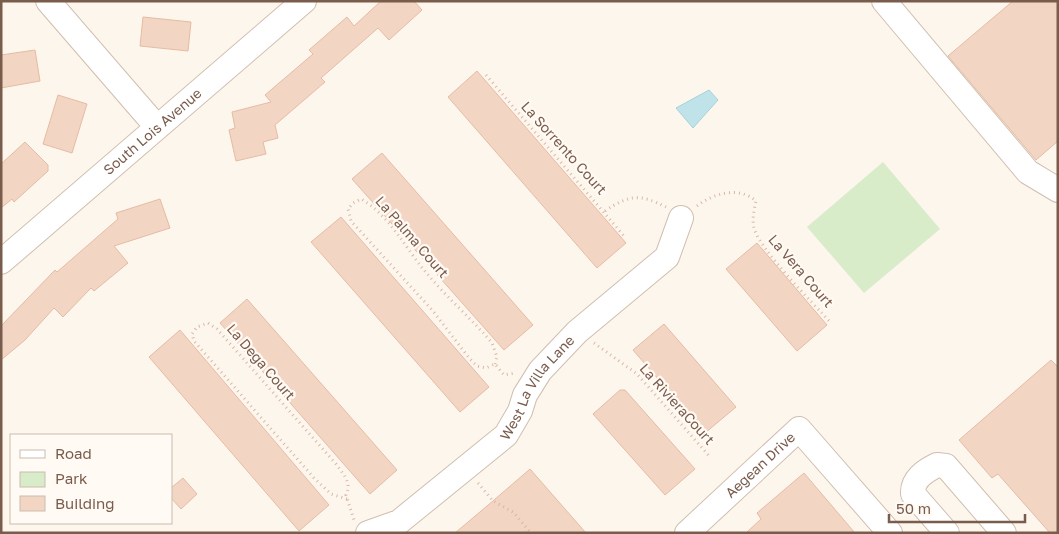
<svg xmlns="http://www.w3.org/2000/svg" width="1059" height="534" viewBox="0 0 1059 534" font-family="'Golos Text',sans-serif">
  <rect width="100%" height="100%" fill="#fdf6ec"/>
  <!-- green -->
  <path fill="#d8ecc9" d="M883,162L940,229L864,293L807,227Z"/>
  <!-- water -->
  <path fill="#bfe3e8" stroke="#a5d3da" d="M709,90L718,100L693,128L676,108Z"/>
  <!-- building -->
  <path fill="#f3d5c3" stroke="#e6bba3" d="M381,1H414L422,10L389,40L378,28L321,78L325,82L275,125L278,138L263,142L266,154L236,161L229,130L235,128L232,112L271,102L265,95L313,54L309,50L347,17L354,26Z
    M1013,1H1058V141L1036,160L948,56Z
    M143,17L191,22L188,51L140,46Z
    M35,50L40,81L1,88V55Z
    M477,71L626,243L597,268L448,97Z
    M58,95L87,104L72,153L43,144Z
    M25,142L48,165V171L14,202L12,199L1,208V164Z
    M382,153L533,325L504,350L352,179Z
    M160,199L170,228L114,246L128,263L94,291L91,288L63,317L54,308L25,340L1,360V326L55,270L57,272L118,219L116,213Z
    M341,217L489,387L460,412L311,242Z
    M757,243L827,325L797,351L726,269Z
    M247,299L397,470L370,494L220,323Z
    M664,324L736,407L705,433L633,350Z
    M180,330L329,505L299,531L149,357Z
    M1051,360L1058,367V533H1050L998,474L992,478L959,440Z
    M620,390H625L695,469L665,495L593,414Z
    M530,469L586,533H455L487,506Z
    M804,473L855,533H746L761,519L757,513Z
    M183,478L197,494L181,509L171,498V488Z"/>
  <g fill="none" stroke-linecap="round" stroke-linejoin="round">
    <defs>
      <g id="minor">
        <path d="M48,1L157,127"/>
        <path d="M884,1L1028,172L1058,190"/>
        <path id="s1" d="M1,262L304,1"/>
        <path id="s2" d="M368,533L399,522L506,435L520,411L525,395L540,371L577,332L667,257L681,218"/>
        <path id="s3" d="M687,533L799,429L890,533"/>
        <path d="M947,533L913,494C912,479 925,471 937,465L946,466L1004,533"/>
      </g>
    </defs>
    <!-- minor casing -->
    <use href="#minor" stroke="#d1beb0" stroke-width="26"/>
    <!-- path -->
    <path stroke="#d9b8a5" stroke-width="3" stroke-dasharray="1 4" stroke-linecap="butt" d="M486,75L624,236
      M697,206C714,193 739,186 756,201C754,210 752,219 754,228C759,249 813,303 830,322
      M605,211C630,194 640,194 666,207
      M594,343L637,374L710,457
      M495,364L497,357L492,343C471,318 445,296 424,270C405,247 388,214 361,199L353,203L348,209L351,221L433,311L469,358L477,366L486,368L495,364L504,375L515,373
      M478,483L493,501L513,512L531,533
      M347,499L331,494L314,478L194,341L192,334L197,327L208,323L217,329L336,464C343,474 352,482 346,495L354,520"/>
    <!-- minor -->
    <use href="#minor" stroke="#fff" stroke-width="24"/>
  </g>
  <g text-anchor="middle" stroke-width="4.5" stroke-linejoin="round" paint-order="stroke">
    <!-- street labels -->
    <g font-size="14" fill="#7a5c4d" stroke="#fffaf3">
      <text dy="5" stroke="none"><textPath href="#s1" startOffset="200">South Lois Avenue</textPath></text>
      <text transform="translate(564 148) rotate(48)" y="5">La Sorrento Court</text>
      <text transform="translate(412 237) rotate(49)" y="5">La Palma Court</text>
      <text transform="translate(801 271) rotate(49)" y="5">La Vera Court</text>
      <text transform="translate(261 362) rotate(49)" y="5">La Dega Court</text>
      <text dy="5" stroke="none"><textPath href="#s2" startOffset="228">West La Villa Lane</textPath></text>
      <text transform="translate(677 404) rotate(48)" y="5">La RivieraCourt</text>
      <text dy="5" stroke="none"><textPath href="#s3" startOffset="100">Aegean Drive</textPath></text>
    </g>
  </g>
  <!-- border -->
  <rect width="1059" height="534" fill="none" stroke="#7a5c4d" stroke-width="5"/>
  <!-- legend -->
  <rect x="10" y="434" width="162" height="90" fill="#fffaf3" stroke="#cabbb1"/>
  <rect x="20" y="450" width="25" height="8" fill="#ffffff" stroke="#cabbb1"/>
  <text x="55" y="459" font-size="15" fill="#7a5c4d">Road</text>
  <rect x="20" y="472" width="25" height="15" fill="#d8ecc9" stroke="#cabbb1"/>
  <text x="55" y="484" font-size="15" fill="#7a5c4d">Park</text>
  <rect x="20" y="496" width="25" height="15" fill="#f3d5c3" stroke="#cabbb1"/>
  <text x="55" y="509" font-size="15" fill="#7a5c4d">Building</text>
  <!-- scale -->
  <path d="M889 514v8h136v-8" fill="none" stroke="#7a5c4d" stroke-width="2.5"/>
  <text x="896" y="514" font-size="15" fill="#7a5c4d" stroke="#fffaf3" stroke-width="4" paint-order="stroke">50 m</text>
</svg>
